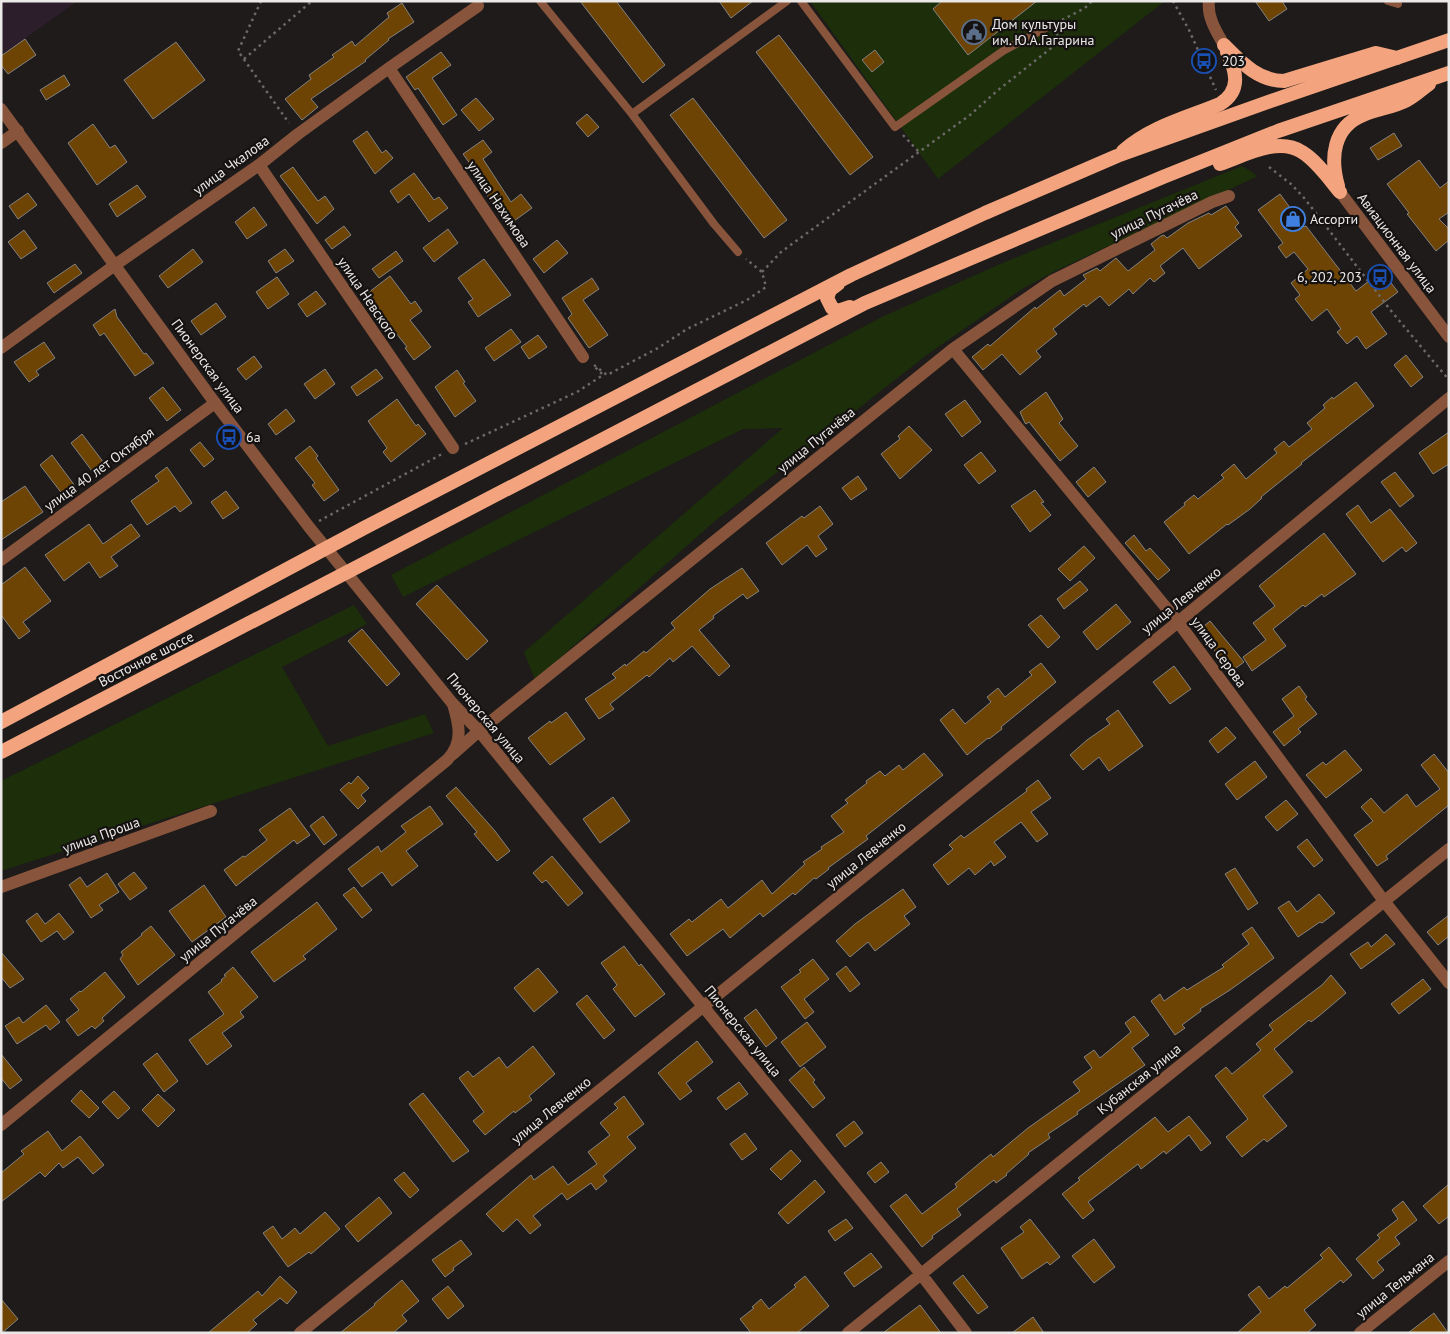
<svg xmlns="http://www.w3.org/2000/svg" width="1450" height="1334" viewBox="0 0 1450 1334" font-family="'PT Sans',sans-serif">
  <rect width="100%" height="100%" fill="#1e1b1a"/>
  <!-- industrial -->
  <path fill="#2c1e2a" d="M1,1H78L4,53L1,49Z"/>
  <!-- green -->
  <path fill="#1c2e0a" d="M810,1H1165L938,179Z
    M1242,166L1258,176L1055,271L1022,289L928,354L715,521L535,680L524,652L783,428L743,429L403,597L391,575L884,316L1000,264Z
    M354,605L367,624L282,667L328,746L425,714L434,733L1,871V781Z"/>
  <!-- building -->
  <path fill="#6d4404" stroke="#848280" d="M580,1H616L665,65L643,83Z
    M719,1H753L731,18Z
    M942,1H1037L968,55L933,9Z
    M1255,1H1282L1287,9L1269,21Z
    M402,3L414,22L388,39L389,40L365,60L366,61L311,99L318,107L302,120L285,99L311,79L309,75L334,57L332,55L352,41L355,46L389,17L387,13Z
    M779,35L873,157L850,175L756,52Z
    M25,39L36,55L8,74L1,65V56Z
    M176,42L205,80L153,119L124,80Z
    M875,50L884,62L872,72L862,60Z
    M441,52L451,65L432,78L457,115L443,125L418,88L415,90L406,77Z
    M64,75L70,85L46,100L40,90Z
    M476,98L494,119L479,131L461,110Z
    M693,98L787,220L764,238L670,115Z
    M587,114L599,127L588,137L576,123Z
    M93,124L110,148L115,145L127,162L97,185L68,143Z
    M367,131L382,153L386,150L393,158L375,174L353,141Z
    M1394,133L1402,146L1378,160L1370,148Z
    M483,140L492,152L483,159L511,202L521,194L532,208L507,226L480,184L483,182L463,154Z
    M1419,160L1440,188L1449,181V212L1439,219L1449,229V240L1436,251L1407,214L1409,213L1387,184Z
    M293,167L318,201L325,196L334,209L317,224L280,176Z
    M414,173L434,200L439,197L448,208L429,222L409,194L398,203L390,191Z
    M137,185L146,197L117,217L109,204Z
    M28,193L37,205L18,219L9,206Z
    M1280,194L1304,227L1306,226L1356,291L1382,271L1398,292L1371,312L1387,334L1366,349L1357,336L1347,344L1337,332L1341,329L1327,309L1312,321L1295,299L1300,295L1291,283L1308,269L1294,252L1286,258L1278,247L1283,243L1258,210Z
    M1226,206L1239,223L1235,227L1242,236L1199,269L1183,248L1160,266L1165,273L1154,282L1150,278L1133,294L1129,289L1109,306L1100,296L1086,307L1084,304L1053,329L1057,334L1036,351L1041,357L1020,375L1002,354L983,370L972,357L988,344L990,346L1035,307L1036,309L1060,290L1064,296L1086,279L1083,275L1097,268L1100,271L1116,258L1128,271L1155,250L1151,244L1161,236L1164,235L1167,238L1188,223L1209,213L1211,215Z
    M254,207L267,225L247,239L235,222Z
    M344,226L351,235L332,249L325,240Z
    M448,229L458,243L434,262L423,248Z
    M24,230L37,248L21,259L8,242Z
    M557,240L568,253L544,273L533,259Z
    M193,249L203,262L168,288L159,276Z
    M285,249L294,261L276,273L268,261Z
    M396,251L403,261L379,278L372,269Z
    M484,259L511,295L478,317L468,302L473,299L458,278Z
    M75,264L82,273L54,293L47,283Z
    M390,276L411,304L415,301L422,311L410,320L431,347L414,360L405,348L407,347L374,305L372,307L364,296Z
    M277,277L289,294L268,309L256,292Z
    M592,278L599,289L583,300L608,335L589,348L568,318L572,314L562,298Z
    M316,291L326,304L307,317L298,304Z
    M216,303L226,317L201,335L191,321Z
    M115,309L117,317L144,354L146,353L154,363L135,376L104,333L100,336L93,325Z
    M511,329L521,342L494,361L485,348Z
    M538,335L547,347L529,359L521,347Z
    M44,342L55,358L36,371L39,375L29,382L14,362Z
    M1406,355L1423,377L1411,387L1394,365Z
    M254,356L262,367L246,380L237,369Z
    M325,369L335,384L315,399L304,384Z
    M376,369L383,378L357,396L351,387Z
    M457,370L465,382L463,383L476,401L455,417L435,387Z
    M1356,382L1374,406L1301,463L1302,464L1261,497L1262,498L1250,509L1228,525L1227,524L1189,554L1164,522L1185,505L1184,503L1194,495L1198,499L1224,478L1221,475L1234,464L1246,479L1277,453L1274,449L1284,441L1289,447L1312,429L1307,423L1325,408L1323,405L1332,397L1333,399Z
    M163,387L181,410L167,421L149,398Z
    M1046,392L1063,419L1059,423L1078,446L1060,461L1029,422L1026,424L1025,423L1020,412Z
    M397,399L416,426L418,424L426,434L391,462L383,452L387,448L368,421Z
    M965,400L981,422L962,437L945,414Z
    M286,409L295,421L276,435L268,424Z
    M909,426L932,450L900,479L881,454L900,439L898,436Z
    M1449,432V464L1433,474L1419,453Z
    M82,434L104,463L92,471L71,443Z
    M200,442L214,459L204,467L190,450Z
    M310,446L318,456L316,458L339,490L324,501L312,485L315,483L295,458Z
    M981,452L996,471L979,484L964,465Z
    M52,455L75,486L63,495L40,465Z
    M167,467L192,503L180,512L175,506L147,525L131,501L159,481L155,476Z
    M1094,467L1106,482L1088,497L1076,482Z
    M1395,472L1414,496L1400,507L1381,482Z
    M858,476L867,489L851,500L842,488Z
    M25,486L43,512L1,540V502Z
    M1035,490L1044,502L1041,503L1051,515L1030,532L1011,506Z
    M226,491L239,508L223,519L211,502Z
    M1358,505L1371,523L1390,509L1417,543L1406,552L1402,547L1383,562L1346,514Z
    M820,506L833,524L818,536L827,549L816,557L807,545L782,565L766,543L802,516L804,518Z
    M89,524L103,544L131,524L140,536L111,557L118,566L100,578L89,562L64,581L45,555Z
    M1324,533L1356,574L1324,597L1322,594L1305,607L1303,605L1273,629L1286,646L1252,671L1243,657L1266,640L1253,623L1275,606L1259,586Z
    M1134,535L1146,551L1150,548L1170,570L1158,580L1125,543Z
    M1084,546L1095,558L1070,581L1058,569Z
    M25,567L51,601L23,622L30,631L19,639L1,615V585Z
    M742,568L759,591L747,599L743,594L713,616L714,618L699,630L730,666L719,676L692,646L673,662L670,658L649,677L647,675L610,704L614,709L599,719L585,699L616,678L612,674L625,664L626,666L644,651L646,653L675,628L671,623L710,589Z
    M1080,581L1088,590L1064,609L1057,599Z
    M437,585L488,641L467,660L416,604Z
    M1116,604L1131,622L1097,650L1083,632Z
    M1041,615L1060,637L1048,648L1028,625Z
    M1210,621L1244,662L1228,674L1216,658L1219,656L1198,631Z
    M362,629L400,674L387,686L348,641Z
    M1041,663L1056,682L1001,727L1002,729L989,739L988,738L967,755L940,720L953,709L965,724L991,702L987,697L998,688L1005,697L1032,675L1029,672Z
    M1174,666L1191,689L1170,704L1153,682Z
    M1299,686L1307,697L1305,699L1317,714L1298,729L1301,732L1284,746L1273,732L1294,716L1282,699Z
    M1118,710L1143,746L1109,771L1099,757L1083,770L1070,755L1087,740L1110,724L1106,719Z
    M566,712L585,739L550,765L528,738L550,721L551,723Z
    M1226,727L1236,738L1218,753L1209,741Z
    M1345,750L1362,770L1326,798L1306,775L1323,762L1326,765Z
    M924,753L943,775L866,836L868,839L828,868L829,869L816,879L814,878L795,895L793,893L763,917L760,913L730,938L723,929L687,956L670,934L689,919L692,922L721,899L728,908L762,880L772,894L805,864L803,862L822,849L821,847L844,832L831,816L848,803L845,800L867,783L866,781L880,771L885,776L899,765L903,770Z
    M1434,754L1449,773V805L1386,856L1388,859L1377,866L1354,835L1373,821L1361,807L1371,798L1384,813L1407,794L1416,807L1440,789L1421,765Z
    M1255,761L1267,777L1237,800L1225,784Z
    M358,776L369,788L361,795L366,801L358,809L340,790L349,782L351,784Z
    M1038,780L1051,798L1031,812L1048,834L1037,842L1021,822L994,842L1006,857L994,866L991,861L975,875L969,868L948,885L933,865L953,849L949,845L961,835L964,838L1027,791L1026,789Z
    M456,787L495,831L510,851L497,861L474,834L477,832L446,796Z
    M613,797L630,821L600,843L583,819Z
    M1286,800L1298,814L1277,831L1265,817Z
    M430,806L443,824L406,851L418,866L392,886L382,872L362,887L348,869L378,846L381,852L406,832L401,826Z
    M290,808L310,835L297,844L294,840L236,886L224,870L243,856L245,857L267,840L259,830Z
    M323,816L337,835L324,845L310,826Z
    M1307,839L1323,860L1314,867L1297,847Z
    M552,856L583,893L568,906L546,880L542,883L533,873Z
    M1235,868L1258,903L1248,910L1225,874Z
    M134,872L147,888L130,900L118,884Z
    M107,873L119,892L99,905L103,910L91,918L69,885L80,877L87,887Z
    M204,885L226,917L192,942L169,911Z
    M354,887L372,910L362,918L343,895Z
    M903,889L916,907L904,916L910,924L875,951L868,942L850,957L836,941L855,924Z
    M1319,894L1335,913L1322,923L1320,922L1298,937L1278,908L1289,901L1297,912Z
    M317,902L337,929L303,956L306,959L274,982L251,952Z
    M37,913L45,924L59,913L74,932L64,940L57,931L41,942L26,921Z
    M1449,915V936L1438,945L1427,932Z
    M151,926L175,955L138,985L120,959L123,955L121,952L142,935L141,934Z
    M1252,927L1274,958L1230,990L1200,1009L1201,1011L1182,1025L1185,1028L1175,1035L1151,1001L1160,994L1164,1001L1184,987L1187,990L1224,967L1222,965L1249,944L1242,934Z
    M1386,934L1395,944L1361,969L1350,954L1368,942L1371,947Z
    M624,946L639,966L641,964L665,994L635,1017L613,989L617,985L601,963Z
    M1,952L24,979L10,988L1,977Z
    M813,959L829,979L804,999L814,1012L805,1019L781,987L801,972L799,970Z
    M846,966L860,984L850,992L836,974Z
    M233,967L258,997L240,1012L244,1017L222,1033L232,1046L207,1065L189,1040L224,1014L208,992L222,981L221,980L226,976L224,975Z
    M538,968L558,992L534,1012L514,988Z
    M105,972L125,997L102,1018L104,1021L95,1029L92,1026L78,1036L66,1020L79,1010L70,999L80,991L81,992Z
    M1331,975L1346,993L1319,1016L1311,1022L1309,1020L1274,1049L1293,1072L1263,1096L1287,1126L1267,1142L1264,1139L1242,1157L1226,1137L1248,1119L1215,1076L1226,1067L1232,1074L1261,1050L1256,1044L1273,1030L1269,1025L1322,985Z
    M1423,979L1431,989L1399,1014L1391,1004Z
    M587,995L615,1030L604,1039L576,1004Z
    M46,1005L60,1022L50,1030L46,1025L17,1044L5,1026L19,1017L23,1023Z
    M756,1009L777,1038L766,1047L744,1018Z
    M1134,1016L1149,1035L1132,1048L1145,1065L1077,1112L1078,1114L1048,1134L1050,1138L1028,1153L1029,1154L1006,1174L1007,1175L996,1183L994,1180L957,1209L961,1215L932,1236L933,1238L922,1247L890,1206L906,1194L922,1214L957,1187L955,1184L981,1162L991,1154L993,1157L1028,1128L1080,1091L1073,1082L1092,1068L1084,1057L1094,1050L1100,1058L1131,1032L1125,1023Z
    M807,1022L826,1047L800,1067L781,1042Z
    M697,1041L713,1062L686,1083L692,1091L680,1100L658,1073Z
    M533,1046L555,1074L529,1096L532,1100L515,1113L514,1111L485,1135L473,1121L484,1112L459,1078L468,1071L473,1077L499,1057L507,1068Z
    M157,1053L178,1081L164,1092L143,1064Z
    M1,1054L22,1080L10,1089L1,1078Z
    M804,1067L815,1080L813,1082L825,1098L813,1108L789,1080Z
    M739,1082L748,1094L726,1110L717,1098Z
    M81,1090L99,1108L89,1118L71,1101Z
    M114,1091L130,1108L118,1119L102,1102Z
    M423,1093L469,1151L453,1162L409,1104Z
    M158,1094L175,1110L158,1127L142,1110Z
    M624,1096L644,1124L627,1137L636,1148L603,1176L607,1181L596,1190L591,1183L567,1200L562,1193L533,1216L541,1225L530,1234L517,1219L503,1232L486,1214L531,1175L534,1180L553,1166L568,1185L597,1164L588,1152L610,1135L600,1123L618,1108L614,1104Z
    M1189,1116L1211,1143L1201,1151L1189,1135L1166,1154L1164,1151L1141,1169L1138,1164L1088,1202L1094,1210L1083,1219L1062,1194L1080,1180L1078,1178L1155,1117L1168,1132Z
    M854,1121L863,1133L845,1147L836,1135Z
    M48,1131L62,1151L80,1136L104,1165L93,1174L78,1157L63,1168L59,1163L45,1177L40,1172L1,1202V1173L24,1154L21,1151Z
    M745,1133L757,1149L742,1160L730,1144Z
    M791,1150L801,1161L781,1180L770,1169Z
    M881,1162L889,1172L875,1183L867,1173Z
    M404,1172L419,1190L410,1198L394,1180Z
    M815,1180L825,1192L788,1224L778,1213Z
    M1449,1184V1216L1439,1224L1423,1206Z
    M379,1197L392,1213L358,1242L345,1226Z
    M1403,1201L1417,1220L1395,1237L1400,1244L1377,1262L1384,1270L1373,1279L1356,1259L1380,1238L1377,1235L1398,1219L1392,1210Z
    M325,1212L340,1229L311,1254L309,1252L288,1267L263,1233L273,1226L282,1239L295,1228L300,1234Z
    M846,1219L853,1228L835,1241L828,1231Z
    M1030,1219L1060,1257L1050,1265L1047,1262L1022,1279L1001,1248L1024,1232L1020,1227Z
    M1094,1239L1115,1267L1094,1283L1072,1256Z
    M461,1240L472,1254L453,1268L454,1270L445,1277L432,1260Z
    M1329,1247L1352,1275L1343,1283L1341,1280L1304,1310L1316,1325L1307,1333H1237L1261,1312L1248,1295L1259,1286L1269,1299L1285,1286L1287,1288L1323,1258L1320,1255Z
    M871,1253L882,1267L854,1287L844,1273Z
    M963,1275L988,1307L978,1314L953,1283Z
    M280,1276L297,1292L287,1304L280,1298L253,1320L257,1324L247,1333H208L258,1291L262,1296Z
    M805,1276L829,1306L797,1333H751L740,1319L754,1308L752,1307L761,1299L769,1309L796,1287L794,1285Z
    M402,1280L419,1301L402,1315L407,1321L393,1333H340L375,1305L374,1304Z
    M448,1286L464,1306L448,1319L432,1299Z
    M1,1299L18,1319L2,1333H1Z
    M920,1305L941,1333H883Z
    M1434,1313L1448,1333H1408Z
    M1033,1317L1044,1333H1012Z"/>
  <g fill="none" stroke-linecap="round" stroke-linejoin="round">
    <!-- path -->
    <path stroke="#6c6968" stroke-width="2.5" stroke-dasharray="2.5 4" stroke-linecap="butt" d="M261,1L238,51L289,123
      M1173,1L1189,30L1216,90
      M1062,20L1085,8L1092,1
      M244,59L312,1
      M903,135L919,152
      M1269,167L1291,184L1305,199L1392,312L1449,380
      M762,272L781,252L970,115L997,91L1060,41L1057,34
      M594,365L607,375L658,348L687,329L747,300L766,287L762,272L746,259
      M465,444L577,392L603,375L593,365
      M319,521L442,454"/>
    <!-- service -->
    <path stroke="#88553c" stroke-width="8" d="M540,1L632,114L714,224L738,252
      M801,1L895,127L1003,51L1053,24
      M1388,1L1398,4
      M632,114L787,1"/>
    <!-- minor -->
    <path stroke="#88553c" stroke-width="12" d="M1209,1C1207,17 1216,31 1224,45
      M389,68L583,357
      M1,143L18,131
      M259,165L453,448
      M1340,192L1449,337
      M1,348L115,265L259,165L298,134L389,68L478,6
      M953,349L1178,622L1384,901L1449,983
      M1,560L215,403
      M453,704L479,731L921,1274L966,1333
      M453,754L479,731L953,349L1052,281L1212,202L1229,196
      M1,887L211,811
      M300,1333L1178,622L1449,398
      M848,1333L1449,849"/>
    <!-- tertiary -->
    <path stroke="#88553c" stroke-width="12" d="M1,109L215,403L309,527L453,704C459,724 464,743 447,760L1,1125
      M1360,1333L1449,1261"/>
    <!-- trunk -->
    <path stroke="#f3a47e" stroke-width="14" d="M1224,45C1241,62 1258,81 1284,81L1376,53L1397,58
      M1123,151C1152,126 1186,118 1220,104C1241,91 1237,72 1227,52
      M1220,164C1243,156 1278,136 1302,152C1317,161 1329,179 1340,192
      M1338,186C1330,158 1333,127 1363,115C1377,109 1394,107 1407,100C1415,96 1422,89 1429,84
      M838,284L830,290L827,298L832,308L838,311L850,307
      M1,722L364,528L851,275L985,213L1117,156L1268,102L1449,40
      M1,752L865,303L1163,177L1278,131L1449,73"/>
  </g>
  <!-- icons -->
  <defs>
    <symbol id="civic-ring" viewBox="-11 -11 22 22"><circle r="9.5" fill="#151211" stroke="#5c6f8a" stroke-width="1.5"/><path d="M-.6-6.5H3V-4.5H.6V-3L4-1V1h2V6H-6V1h2V-1L-.6-3ZM-1.2 2.5V6h2.4V2.5Z" fill="#5c6f8a"/></symbol>
    <symbol id="bus-ring" viewBox="-11 -11 22 22"><circle r="9.5" fill="#151211" stroke="#1a4fb4" stroke-width="1.5"/><path d="M-5-6H5V4H4V6H2V4H-2V6H-4V4H-5ZM-3.5-4V0h7V-4ZM-3.5 1.2v1.5H-2V1.2ZM2 1.2v1.5H3.5V1.2Z" fill="#1a4fb4"/></symbol>
    <symbol id="shop-ring" viewBox="-11 -11 22 22"><circle r="9.5" fill="#151211" stroke="#3f7fe0" stroke-width="1.5"/><path d="M-5-2.5h2.3a2.7 3.5 0 0 1 5.4 0H5L5.5 6h-11ZM-1.5-2.5h3a1.5 2.3 0 0 0-3 0Z" fill="#3f7fe0"/></symbol>
  </defs>
  <g fill-rule="evenodd">
    <use href="#civic-ring" x="960" y="18" width="28" height="28"/>
    <use href="#bus-ring" x="1190" y="47" width="28" height="28"/>
    <use href="#shop-ring" x="1279" y="205" width="28" height="28"/>
    <use href="#bus-ring" x="1366" y="263" width="28" height="28"/>
    <use href="#bus-ring" x="215" y="423" width="28" height="28"/>
  </g>
  <g text-anchor="middle" stroke-width="4.5" stroke-linejoin="round" paint-order="stroke">
    <!-- poi labels -->
    <g font-size="14" fill="#ebe9e8" stroke="#151211" text-anchor="start">
      <text x="992" y="29">Дом культуры<tspan x="992" dy="16">им. Ю.А.Гагарина</tspan></text>
      <text x="1222" y="66">203</text>
      <text x="1310" y="224">Ассорти</text>
      <text x="1362" y="282" text-anchor="end">6, 202, 203</text>
      <text x="246" y="442">6а</text>
    </g>
    <!-- street labels -->
    <g font-size="14" fill="#ebe9e8" stroke="#151211">
      <text transform="translate(231 165) rotate(-36)" y="5">улица Чкалова</text>
      <text transform="translate(499 204) rotate(56)" y="5">улица Нахимова</text>
      <text transform="translate(1154 214) rotate(-26)" y="5">улица Пугачёва</text>
      <text transform="translate(1397 243) rotate(53)" y="5">Авиационная улица</text>
      <text transform="translate(368 298) rotate(56)" y="5">улица Невского</text>
      <text transform="translate(208 366) rotate(54)" y="5">Пионерская улица</text>
      <text transform="translate(816 440) rotate(-39)" y="5">улица Пугачёва</text>
      <text transform="translate(99 469) rotate(-36)" y="5">улица 40 лет Октября</text>
      <text transform="translate(1181 600) rotate(-39)" y="5">улица Левченко</text>
      <text transform="translate(1219 652) rotate(54)" y="5">улица Серова</text>
      <text transform="translate(146 659) rotate(-27)" y="5">Восточное шоссе</text>
      <text transform="translate(486 718) rotate(50)" y="5">Пионерская улица</text>
      <text transform="translate(101 835) rotate(-20)" y="5">улица Проша</text>
      <text transform="translate(866 855) rotate(-39)" y="5">улица Левченко</text>
      <text transform="translate(218 929) rotate(-39)" y="5">улица Пугачёва</text>
      <text transform="translate(743 1031) rotate(51)" y="5">Пионерская улица</text>
      <text transform="translate(1139 1079) rotate(-39)" y="5">Кубанская улица</text>
      <text transform="translate(551 1110) rotate(-39)" y="5">улица Левченко</text>
      <text transform="translate(1395 1285) rotate(-39)" y="5">улица Тельмана</text>
    </g>
  </g>
  <!-- border -->
  <rect width="1450" height="1334" fill="none" stroke="#ebe9e8" stroke-width="5"/>
</svg>
